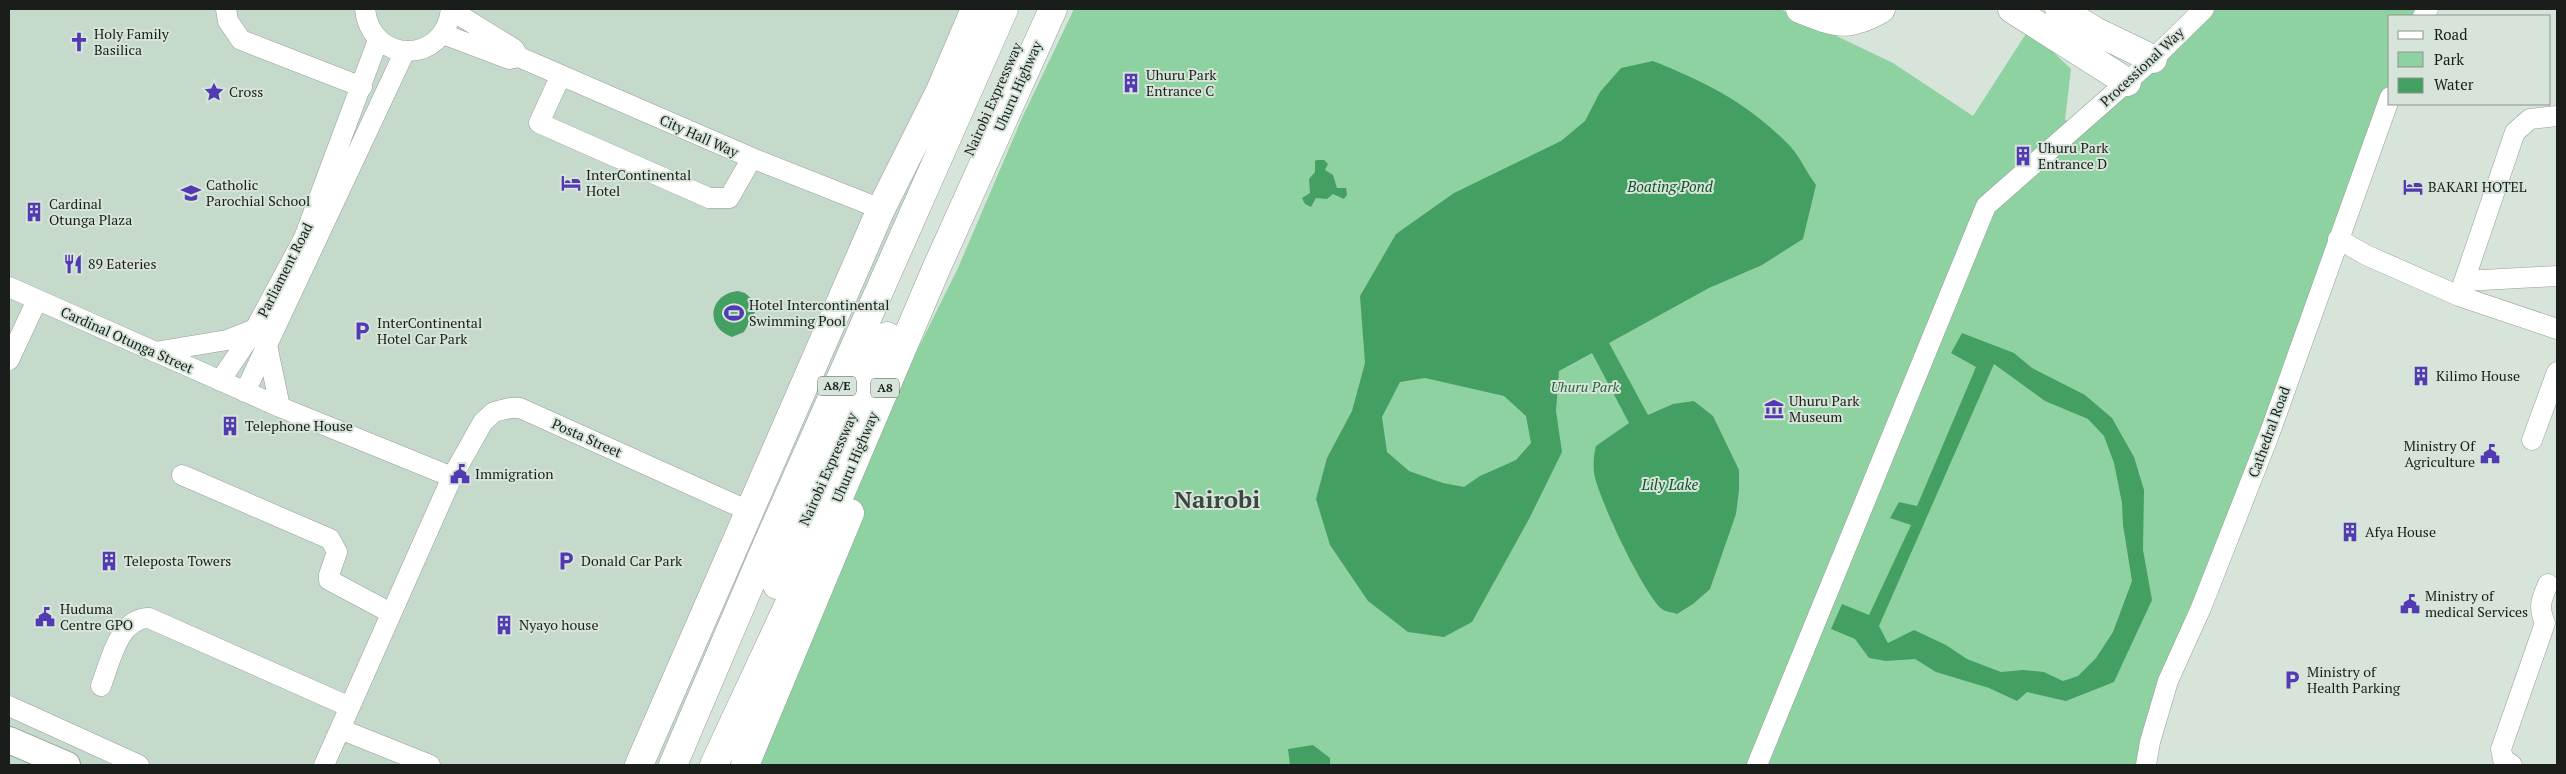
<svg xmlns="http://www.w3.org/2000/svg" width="2566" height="774" viewBox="0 0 2566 774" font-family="'PT Serif',serif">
  <rect width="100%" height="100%" fill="#d7e4d9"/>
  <!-- built -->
  <path fill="#c6dacb" d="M9,9H1018L682,765H9Z"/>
  <!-- green -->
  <path fill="#8fd2a1" d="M1074,9H1780L1893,63L1973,116L2029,29L2071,69L2065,120L2079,125L2204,9H2428L2423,16H2390V96L2148,765H743L885,415L958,268L1022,118Z"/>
  <!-- water -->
  <path fill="#449f62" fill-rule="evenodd" d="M1653,61C1708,83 1749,104 1790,146C1800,157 1807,173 1816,185L1803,239L1762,265L1709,288L1609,343L1648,415L1673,404L1694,401L1713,416L1739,470V490L1736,514L1710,589L1693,604L1677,614C1672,612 1666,612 1662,609C1645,597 1596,494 1594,472C1593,463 1594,454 1596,446L1629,423L1592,353L1559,371L1556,411L1562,452L1529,519L1472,622L1444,637L1408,632L1368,601L1330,545L1316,499L1327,458L1352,411L1365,363L1360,296L1396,234L1454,193L1561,141L1585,121L1600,92L1621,68ZM1425,378L1504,396L1526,416L1531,443L1516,460L1480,476L1464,487L1443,483L1409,471L1387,452L1382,417L1400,382Z
    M1317,160H1324L1328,164L1325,170L1333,175L1337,188H1346L1347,195L1344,199L1333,194L1327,199L1316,198L1311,207L1305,204L1302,198L1310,193L1309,179L1315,172V161Z
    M738,291L745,293L756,303L755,312L744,332L732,337C704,327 709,294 738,291Z
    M1962,333L2014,353L2032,368L2085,395L2112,418L2134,457L2144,490L2143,550L2152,600L2114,682L2066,701L2027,692L2017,701L1989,688L1936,672L1915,659L1886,661L1869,658L1855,639L1831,629L1842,604L1869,615L1911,525L1890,518L1899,502L1917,506L1976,367L1951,353ZM1994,364L2045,401L2088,419L2104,436L2114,463L2122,503L2123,525L2132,581L2113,632L2096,658L2078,676L2063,681L2044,672L2023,670L2001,672L1967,659L1946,645L1914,630L1888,643L1879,626Z
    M1313,745L1330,758V765H1290L1288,749Z"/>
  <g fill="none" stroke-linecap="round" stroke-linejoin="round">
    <defs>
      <path id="minor" d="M226,9L228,21L241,40L362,87
        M365,9C371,65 445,65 451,9
        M451,10L514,49L519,57L752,158L881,209
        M2423,16L2428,9
        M443,34L509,59L519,57
        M561,75L539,123L709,198H729L752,158
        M2338,239L2366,255L2459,296L2557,329
        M2464,281L2557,276
        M9,287L280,407L452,477
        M2459,296L2515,132L2530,119L2557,116
        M267,345L280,407
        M155,352L227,340L255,329
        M9,360L37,300
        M220,381L255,329L304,238L378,40
        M245,392L405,51
        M2532,440L2557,372
        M182,475L330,539L337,552L329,575V580L391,613
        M101,686C110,663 118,618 149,618L350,707
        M9,706L139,765
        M340,729L430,765
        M324,765L452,477L483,422L494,412L510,408H520L749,511
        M1757,765L1986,206L2153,59L2204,9
        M2146,765L2150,742L2168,681L2201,608L2269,435L2390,97
        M2512,765L2503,759L2501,749L2545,623C2538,607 2541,600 2548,584"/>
      <path id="major" d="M9,740L67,765"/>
      <path id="highway" d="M1800,9C1836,23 1845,29 1881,9
        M2012,9L2127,82
        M2059,9L2095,31L2153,59
        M777,585L887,336
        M639,765L881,209L940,91L975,9
        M673,765L763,554L1004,9
        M714,765L842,490L936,269L1053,9
        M745,765L850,513"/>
    </defs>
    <!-- minor casing -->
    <use href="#minor" stroke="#929f95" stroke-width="21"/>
    <!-- major casing -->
    <use href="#major" stroke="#929f95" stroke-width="28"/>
    <!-- highway casing -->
    <use href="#highway" stroke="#929f95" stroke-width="29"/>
    <!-- minor -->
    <use href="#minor" stroke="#fff" stroke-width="20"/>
    <!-- major -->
    <use href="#major" stroke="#fff" stroke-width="26"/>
    <!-- highway -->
    <use href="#highway" stroke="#fff" stroke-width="28"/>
  </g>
  <!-- icons -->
  <defs>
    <symbol id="church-bare" viewBox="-9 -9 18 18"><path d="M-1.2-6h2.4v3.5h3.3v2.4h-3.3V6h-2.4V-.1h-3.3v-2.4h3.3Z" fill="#523ab2" stroke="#d7e4d9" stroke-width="2.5" paint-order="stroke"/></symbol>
    <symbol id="building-bare" viewBox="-9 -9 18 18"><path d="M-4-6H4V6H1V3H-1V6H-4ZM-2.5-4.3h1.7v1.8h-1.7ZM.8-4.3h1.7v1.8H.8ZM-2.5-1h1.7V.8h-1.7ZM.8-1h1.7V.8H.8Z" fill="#523ab2" stroke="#d7e4d9" stroke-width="2.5" paint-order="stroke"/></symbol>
    <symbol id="sight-bare" viewBox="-9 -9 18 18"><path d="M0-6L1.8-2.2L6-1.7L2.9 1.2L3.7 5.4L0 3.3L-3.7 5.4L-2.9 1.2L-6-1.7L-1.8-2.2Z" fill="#523ab2" stroke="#d7e4d9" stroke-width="2.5" paint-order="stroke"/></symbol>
    <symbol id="hotel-bare" viewBox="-9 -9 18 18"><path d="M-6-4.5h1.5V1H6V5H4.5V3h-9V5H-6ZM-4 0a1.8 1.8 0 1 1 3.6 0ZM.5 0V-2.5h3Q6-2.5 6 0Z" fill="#523ab2" stroke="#d7e4d9" stroke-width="2.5" paint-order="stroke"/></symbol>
    <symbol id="school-bare" viewBox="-9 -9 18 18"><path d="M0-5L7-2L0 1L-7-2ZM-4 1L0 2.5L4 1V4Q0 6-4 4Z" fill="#523ab2" stroke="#d7e4d9" stroke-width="2.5" paint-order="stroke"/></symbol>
    <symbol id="restaurant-bare" viewBox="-9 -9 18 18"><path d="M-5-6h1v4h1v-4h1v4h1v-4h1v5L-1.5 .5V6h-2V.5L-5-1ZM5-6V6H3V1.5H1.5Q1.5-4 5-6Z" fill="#523ab2" stroke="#d7e4d9" stroke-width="2.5" paint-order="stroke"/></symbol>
    <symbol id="stadium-bare" viewBox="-9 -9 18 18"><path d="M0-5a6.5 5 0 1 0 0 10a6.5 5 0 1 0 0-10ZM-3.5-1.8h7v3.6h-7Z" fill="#523ab2" stroke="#d7e4d9" stroke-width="2.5" paint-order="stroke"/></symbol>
    <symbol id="parking-bare" viewBox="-9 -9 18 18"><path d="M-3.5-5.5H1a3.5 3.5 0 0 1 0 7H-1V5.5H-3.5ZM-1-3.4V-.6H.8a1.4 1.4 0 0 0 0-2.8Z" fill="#523ab2" stroke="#d7e4d9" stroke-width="2.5" paint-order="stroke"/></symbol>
    <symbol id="museum-bare" viewBox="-9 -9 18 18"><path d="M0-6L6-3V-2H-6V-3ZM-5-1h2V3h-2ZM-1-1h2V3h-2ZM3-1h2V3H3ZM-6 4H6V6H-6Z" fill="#523ab2" stroke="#d7e4d9" stroke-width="2.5" paint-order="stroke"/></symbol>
    <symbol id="civic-bare" viewBox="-9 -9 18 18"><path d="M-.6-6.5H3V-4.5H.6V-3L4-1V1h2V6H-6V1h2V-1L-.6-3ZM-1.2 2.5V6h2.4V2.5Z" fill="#523ab2" stroke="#d7e4d9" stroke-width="2.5" paint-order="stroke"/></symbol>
  </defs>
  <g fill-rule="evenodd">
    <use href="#church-bare" x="65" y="28" width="28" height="28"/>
    <use href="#building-bare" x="1117" y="69" width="28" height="28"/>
    <use href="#sight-bare" x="200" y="78" width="28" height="28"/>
    <use href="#building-bare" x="2009" y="142" width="28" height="28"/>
    <use href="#hotel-bare" x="557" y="169" width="28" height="28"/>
    <use href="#hotel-bare" x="2399" y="173" width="28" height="28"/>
    <use href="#school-bare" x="177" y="179" width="28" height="28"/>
    <use href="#building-bare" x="20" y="198" width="28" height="28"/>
    <use href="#restaurant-bare" x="59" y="250" width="28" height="28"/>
    <use href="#stadium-bare" x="720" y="299" width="28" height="28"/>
    <use href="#parking-bare" x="348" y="317" width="28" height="28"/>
    <use href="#building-bare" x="2407" y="362" width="28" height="28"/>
    <use href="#museum-bare" x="1760" y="395" width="28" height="28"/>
    <use href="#building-bare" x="216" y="412" width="28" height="28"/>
    <use href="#civic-bare" x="2476" y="440" width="28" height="28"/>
    <use href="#civic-bare" x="446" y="460" width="28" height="28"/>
    <use href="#building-bare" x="2336" y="518" width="28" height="28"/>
    <use href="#building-bare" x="95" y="547" width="28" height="28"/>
    <use href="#parking-bare" x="552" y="547" width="28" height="28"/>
    <use href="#civic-bare" x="2396" y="590" width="28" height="28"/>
    <use href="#civic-bare" x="31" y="603" width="28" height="28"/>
    <use href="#building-bare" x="490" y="611" width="28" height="28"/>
    <use href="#parking-bare" x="2278" y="666" width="28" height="28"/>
  </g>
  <g text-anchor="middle" stroke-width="4" stroke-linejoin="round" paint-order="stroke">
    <!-- shield labels -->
    <g fill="#d7e4d9" stroke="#525953" stroke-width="1">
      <rect x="818" y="376.5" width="38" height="19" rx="4"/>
      <rect x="871" y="378.5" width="28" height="19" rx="4"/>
    </g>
    <g font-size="12" font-weight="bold" fill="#191e1a">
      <text x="837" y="390">A8/E</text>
      <text x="885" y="392">A8</text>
    </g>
    <!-- poi labels -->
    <g font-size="14" fill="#191e1a" stroke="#d7e4d9" text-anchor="start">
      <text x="94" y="39">Holy Family<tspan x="94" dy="16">Basilica</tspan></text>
      <text x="1146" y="80">Uhuru Park<tspan x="1146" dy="16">Entrance C</tspan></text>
      <text x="229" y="97">Cross</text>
      <text x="2038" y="153">Uhuru Park<tspan x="2038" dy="16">Entrance D</tspan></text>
      <text x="586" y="180">InterContinental<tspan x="586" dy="16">Hotel</tspan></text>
      <text x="206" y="190">Catholic<tspan x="206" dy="16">Parochial School</tspan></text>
      <text x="2428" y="192">BAKARI HOTEL</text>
      <text x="49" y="209">Cardinal<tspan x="49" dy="16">Otunga Plaza</tspan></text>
      <text x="88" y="269">89 Eateries</text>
      <text x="749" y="310">Hotel Intercontinental<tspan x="749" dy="16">Swimming Pool</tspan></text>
      <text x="377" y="328">InterContinental<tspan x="377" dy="16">Hotel Car Park</tspan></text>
      <text x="2436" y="381">Kilimo House</text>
      <text x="1789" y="406">Uhuru Park<tspan x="1789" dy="16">Museum</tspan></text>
      <text x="245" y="431">Telephone House</text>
      <text x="2475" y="451" text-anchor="end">Ministry Of<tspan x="2475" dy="16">Agriculture</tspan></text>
      <text x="475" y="479">Immigration</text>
      <text x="2365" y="537">Afya House</text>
      <text x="124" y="566">Teleposta Towers</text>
      <text x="581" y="566">Donald Car Park</text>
      <text x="2425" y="601">Ministry of<tspan x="2425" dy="16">medical Services</tspan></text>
      <text x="60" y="614">Huduma<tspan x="60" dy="16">Centre GPO</tspan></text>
      <text x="519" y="630">Nyayo house</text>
      <text x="2307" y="677">Ministry of<tspan x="2307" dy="16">Health Parking</tspan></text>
    </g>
    <!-- street labels -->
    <g font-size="14" fill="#191e1a" stroke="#d7e4d9">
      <text transform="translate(2142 67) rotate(-43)" y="5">Processional Way</text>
      <text transform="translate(1018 86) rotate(-66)" y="5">Uhuru Highway</text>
      <text transform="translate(993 99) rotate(-66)" y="5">Nairobi Expressway</text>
      <text transform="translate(699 136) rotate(24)" y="5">City Hall Way</text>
      <text transform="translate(285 270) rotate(-63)" y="5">Parliament Road</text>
      <text transform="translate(127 340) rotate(24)" y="5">Cardinal Otunga Street</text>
      <text transform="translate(2269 432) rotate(-70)" y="5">Cathedral Road</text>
      <text transform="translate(587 438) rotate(24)" y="5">Posta Street</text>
      <text transform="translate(855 457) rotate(-67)" y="5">Uhuru Highway</text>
      <text transform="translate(828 469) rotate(-66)" y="5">Nairobi Expressway</text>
    </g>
    <!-- park labels -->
    <g font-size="14" font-style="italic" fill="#26653b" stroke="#d7e4d9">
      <text x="1585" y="392">Uhuru Park</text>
    </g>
    <!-- water labels -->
    <g font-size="15" font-style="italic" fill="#10532b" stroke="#d7e4d9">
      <text x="1670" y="192">Boating Pond</text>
      <text x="1670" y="490">Lily Lake</text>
    </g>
    <!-- town labels -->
    <g font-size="24" font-weight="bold" fill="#3b463e" stroke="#d7e4d9">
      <text x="1217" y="508">Nairobi</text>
    </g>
  </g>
  <!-- border -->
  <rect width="2566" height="774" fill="none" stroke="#191e1a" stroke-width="20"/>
  <!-- legend -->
  <rect x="2388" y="15" width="162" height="90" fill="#d7e4d9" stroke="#8b958d"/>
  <rect x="2398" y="31" width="25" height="8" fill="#ffffff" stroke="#8b958d"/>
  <text x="2434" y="40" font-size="15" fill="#191e1a">Road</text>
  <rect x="2398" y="52" width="25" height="15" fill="#8fd2a1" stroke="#8b958d"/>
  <text x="2434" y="65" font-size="15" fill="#191e1a">Park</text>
  <rect x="2398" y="78" width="25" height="15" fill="#449f62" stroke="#8b958d"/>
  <text x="2434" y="90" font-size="15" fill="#191e1a">Water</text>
</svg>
